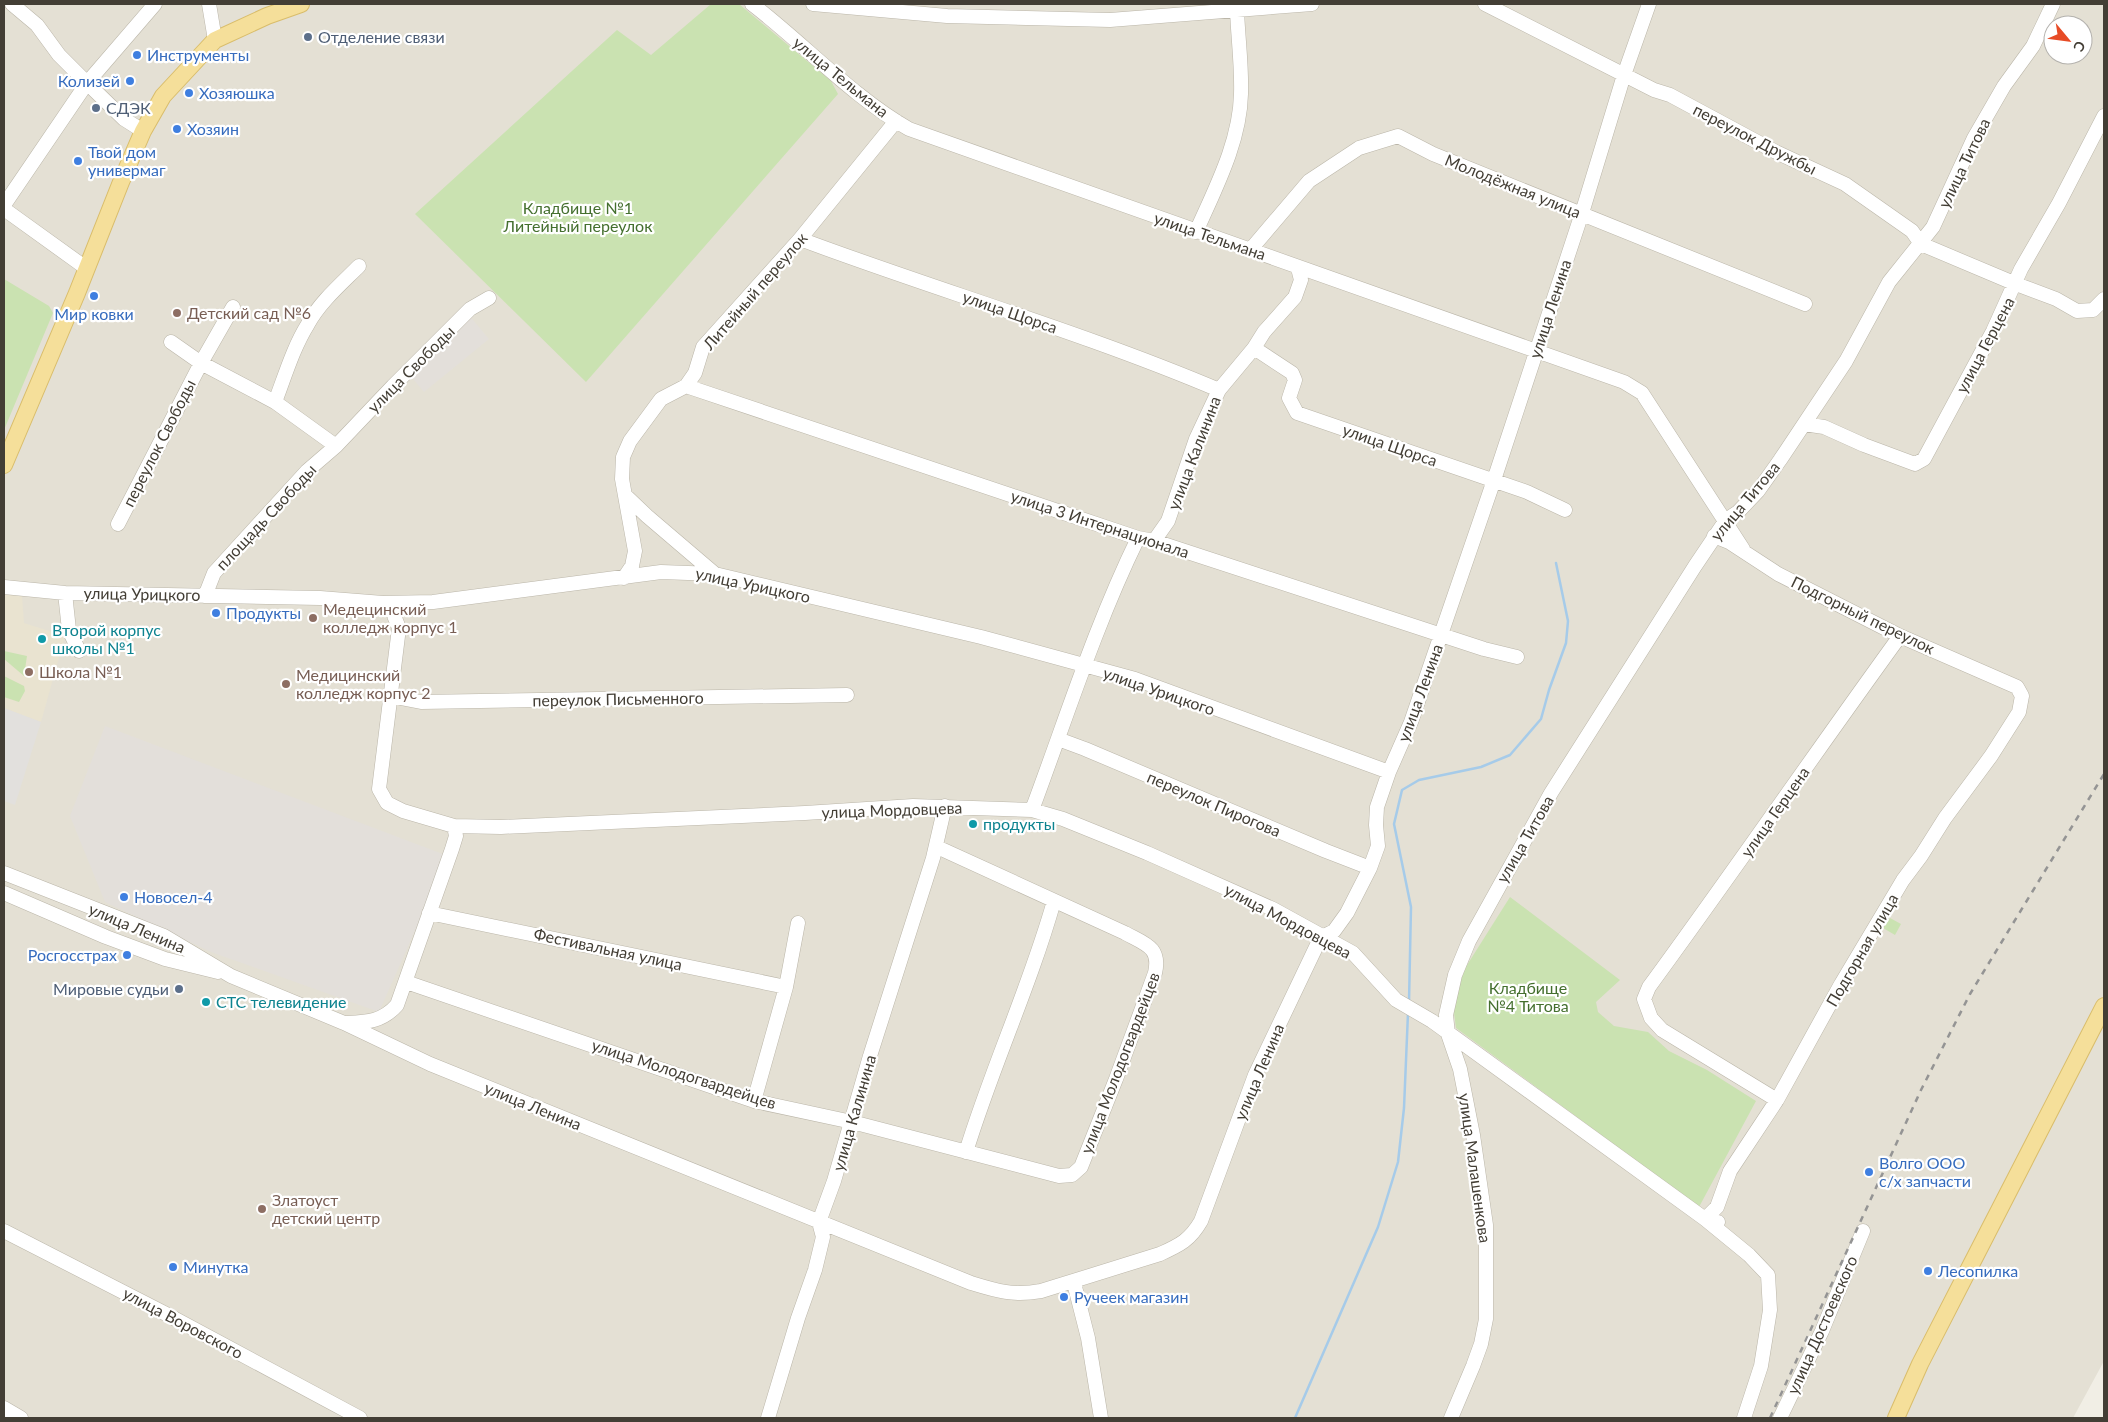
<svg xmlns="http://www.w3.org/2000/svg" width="2108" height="1422" viewBox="0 0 2108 1422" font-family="Lato,sans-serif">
  <rect width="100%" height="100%" fill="#f1eee5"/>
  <!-- residential -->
  <path fill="#e4e0d4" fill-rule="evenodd" d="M4,4H2104V1361L2073,1418H4ZM2053,25H2083V55H2053Z"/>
  <!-- industrial -->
  <path fill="#e3dfda" d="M468,314L489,339L424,392L403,367Z
    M105,726L448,856L379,1012L211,952L105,902L70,816Z"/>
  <!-- education -->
  <path fill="#e9e3d0" d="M4,594L22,596L24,623L65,636L41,722L4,708Z"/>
  <!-- green -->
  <path fill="#cae2b1" d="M711,4H739L831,81L838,94L586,382L415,214L617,30L651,55Z
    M4,279L49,306L53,313L4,430Z
    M4,651L27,656L24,676L4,659Z
    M4,676L24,686L25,691L19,702L4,697Z
    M1510,897L1620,980L1596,1002L1598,1012L1614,1026L1648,1032L1669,1051L1707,1070L1756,1101L1699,1207L1456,1028L1453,1005L1462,973Z
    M1890,918L1901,924L1895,935L1883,928Z"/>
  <!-- parking -->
  <path fill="#e2e0dd" d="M4,708L41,722L15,805L4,801Z"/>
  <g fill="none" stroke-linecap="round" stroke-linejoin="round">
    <!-- stream -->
    <path stroke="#a6cbe9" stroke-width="2.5" d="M1409,1002L1411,907L1394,824L1402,790L1419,780L1481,767L1510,755L1541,719L1549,690L1566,643L1568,621L1556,563
      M1295,1418L1378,1227L1398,1162L1404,1108L1408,1013"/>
    <defs>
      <path id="minor" d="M12,4L37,25L59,55L87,83L155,4
        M209,4L215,40
        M752,4C803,43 854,98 909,129L1624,382L1642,393L1743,549
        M813,4L947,16L1110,20L1312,4
        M1485,4L1654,90L1670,95L1776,152L1845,184L1912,231L1921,244L2016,284L2056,299L2077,311L2093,310L2104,299
        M4,205L87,83L124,119L143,131
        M4,209L86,268
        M1196,232C1215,189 1240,142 1241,94C1242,66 1238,38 1237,10
        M800,239C939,291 1082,332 1219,390
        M1251,249L1309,181L1359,148L1398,136L1433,154L1805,304
        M171,342L201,363L275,402L336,446
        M1254,348L1292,373L1295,380L1289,398L1297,413L1527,492L1565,510
        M686,386L1138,538L1154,541L1484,649L1517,657
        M275,402C285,376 293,348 308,324C320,302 341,284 359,266
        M1804,424L1824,427L1864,445L1915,464L1924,459L1993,331L2021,269L2059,203L2104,116
        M626,496L647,516L715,574
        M118,524L201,363L233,307
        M1714,536L1729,542L1778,574L1900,636L2017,687L2022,696L2019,712L1991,756L1945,818L1921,856L1903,880L1841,984L1777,1100L1730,1171L1717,1207L1705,1219L1749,1255L1768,1275L1770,1310L1761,1366L1744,1418
        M1154,541L1168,521L1196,439L1219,390L1254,348L1264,332L1295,297L1301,280L1298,268
        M624,578L632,566L635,551L622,479L623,457L630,441L661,399L686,386L695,373L703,347L800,239L896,121
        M4,587L65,593L320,598L383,603L433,602L661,572L715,574L981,637L1135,679L1389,772
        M65,593L69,630L79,651
        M205,596L214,573L307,471L336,446L393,386L470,309L489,298
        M383,603L393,613L399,628L379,789L387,803L403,811L454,826L501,827L805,813L913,806L1032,810L1063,819L1147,853L1273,909L1353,953L1396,1000L1432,1021L1705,1219L1718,1222
        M390,696L421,702L847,695
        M1058,739L1085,749L1326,851L1370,868
        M1032,810C1066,719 1095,626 1138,538
        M4,873L164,936L231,976L344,1023L430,1064L971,1283C997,1291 1013,1296 1041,1291L1160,1254C1180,1245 1190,1240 1201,1221L1255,1075L1317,945L1322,937L1334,931L1347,913L1370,868L1378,846L1376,825L1377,807L1389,772L1411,722L1494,480L1582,213L1624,75L1649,4
        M4,893L106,937L165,959L218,972
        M429,913L786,987
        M406,982L754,1101L852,1122L1059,1176L1072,1175L1081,1167L1116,1079L1155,973C1161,947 1145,944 1125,933L937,847
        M345,1023C367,1022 382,1022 397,1005L452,849L456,836L454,826
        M1777,1100L1662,1030L1651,1018L1644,999L1649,987C1734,871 1815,753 1900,636
        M754,1101L786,987L798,923
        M966,1152C992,1067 1030,986 1054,901
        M4,1231L166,1314L360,1418
        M1074,1283L1088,1338L1101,1418
        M4,1408L21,1418
        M768,1418L798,1318L815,1270L823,1237L819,1222L834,1181L870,1056L933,858L945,806
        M1451,1418L1473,1366L1481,1344L1486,1319V1225L1473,1135L1460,1069L1448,1034L1446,1015L1455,975L1469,941L1551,793L1695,566L1726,520L1738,512L1758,491L1780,460L1846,361L1889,282L1933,227L1974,138L2004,86L2033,46L2053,4
        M1780,1418L1822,1331L1863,1231"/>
      <path id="major" d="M4,465L77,293L121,182L143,131L163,96L215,40L267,16L301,4
        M1896,1418L1920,1364L2104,1006"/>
    </defs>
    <!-- minor casing -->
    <use href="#minor" stroke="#bbb6a9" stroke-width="15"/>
    <!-- major casing -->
    <use href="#major" stroke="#d9bd6b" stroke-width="18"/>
    <!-- minor -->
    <use href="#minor" stroke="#fff" stroke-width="14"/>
    <!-- major -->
    <use href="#major" stroke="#f5df9a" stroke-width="16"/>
    <!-- rail -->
    <path stroke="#949494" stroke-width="2.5" stroke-dasharray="6 6" stroke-linecap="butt" d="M1770,1418L1921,1090L1970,994L2104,774"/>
  </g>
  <!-- markers -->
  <g fill="#5c6f8a" stroke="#fff" stroke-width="2">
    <circle cx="308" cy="37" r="5"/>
    <circle cx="96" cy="108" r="5"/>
    <circle cx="179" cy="989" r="5"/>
  </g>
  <g fill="#3f7fe0" stroke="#fff" stroke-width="2">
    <circle cx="137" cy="55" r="5"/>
    <circle cx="130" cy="81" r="5"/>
    <circle cx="189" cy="93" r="5"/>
    <circle cx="177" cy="129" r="5"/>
    <circle cx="78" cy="161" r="5"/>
    <circle cx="94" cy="296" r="5"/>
    <circle cx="216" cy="613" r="5"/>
    <circle cx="124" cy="897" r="5"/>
    <circle cx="127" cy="955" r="5"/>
    <circle cx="1869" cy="1172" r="5"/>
    <circle cx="173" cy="1267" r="5"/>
    <circle cx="1928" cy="1271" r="5"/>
    <circle cx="1064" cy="1297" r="5"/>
  </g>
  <g fill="#8d6e63" stroke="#fff" stroke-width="2">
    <circle cx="177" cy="313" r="5"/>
    <circle cx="313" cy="618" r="5"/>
    <circle cx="29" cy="672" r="5"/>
    <circle cx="286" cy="684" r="5"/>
    <circle cx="262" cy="1209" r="5"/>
  </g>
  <g fill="#0f9aa8" stroke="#fff" stroke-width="2">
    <circle cx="42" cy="639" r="5"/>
    <circle cx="973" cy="824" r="5"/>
    <circle cx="206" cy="1002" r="5"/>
  </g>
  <g text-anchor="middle" stroke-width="4.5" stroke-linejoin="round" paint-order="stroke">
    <!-- service labels -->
    <g font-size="16" fill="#4e5e75" stroke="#fff" text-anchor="start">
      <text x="318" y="43">Отделение связи</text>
      <text x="106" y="114">СДЭК</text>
      <text x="169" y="995" text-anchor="end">Мировые судьи</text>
    </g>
    <!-- shop labels -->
    <g font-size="16" fill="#366cbe" stroke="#fff" text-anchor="start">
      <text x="147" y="61">Инструменты</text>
      <text x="120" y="87" text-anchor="end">Колизей</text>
      <text x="199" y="99">Хозяюшка</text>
      <text x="187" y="135">Хозяин</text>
      <text x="88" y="158">Твой дом<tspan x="88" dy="18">универмаг</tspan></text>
      <text x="94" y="320" text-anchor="middle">Мир ковки</text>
      <text x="226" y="619">Продукты</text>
      <text x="134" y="903">Новосел-4</text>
      <text x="117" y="961" text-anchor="end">Росгосстрах</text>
      <text x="1879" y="1169">Волго ООО<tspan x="1879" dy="18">с/х запчасти</tspan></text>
      <text x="183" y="1273">Минутка</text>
      <text x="1938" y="1277">Лесопилка</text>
      <text x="1074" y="1303">Ручеек магазин</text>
    </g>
    <!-- street labels -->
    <g font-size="16" fill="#433e35" stroke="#fff">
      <text transform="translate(841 77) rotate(39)" y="6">улица Тельмана</text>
      <text transform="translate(1755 139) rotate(27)" y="6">переулок Дружбы</text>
      <text transform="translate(1964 163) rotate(-64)" y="6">улица Титова</text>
      <text transform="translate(1513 186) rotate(22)" y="6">Молодёжная улица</text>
      <text transform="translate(1210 236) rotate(19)" y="6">улица Тельмана</text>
      <text transform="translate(755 291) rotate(-49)" y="6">Литейный переулок</text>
      <text transform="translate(1550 309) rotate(-72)" y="6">улица Ленина</text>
      <text transform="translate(1010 312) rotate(19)" y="6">улица Щорса</text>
      <text transform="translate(1985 345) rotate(-62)" y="6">улица Герцена</text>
      <text transform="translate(411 369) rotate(-45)" y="6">улица Свободы</text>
      <text transform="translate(159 443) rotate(-63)" y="6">переулок Свободы</text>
      <text transform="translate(1390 445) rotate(19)" y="6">улица Щорса</text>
      <text transform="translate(1194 453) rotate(-69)" y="6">улица Калинина</text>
      <text transform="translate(1745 501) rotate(-50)" y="6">улица Титова</text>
      <text transform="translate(266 517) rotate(-47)" y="6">площадь Свободы</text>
      <text transform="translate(1100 524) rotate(18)" y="6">улица 3 Интернационала</text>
      <text transform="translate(753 585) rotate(12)" y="6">улица Урицкого</text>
      <text transform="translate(142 594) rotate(1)" y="6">улица Урицкого</text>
      <text transform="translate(1863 615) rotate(26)" y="6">Подгорный переулок</text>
      <text transform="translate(1159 691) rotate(19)" y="6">улица Урицкого</text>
      <text transform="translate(1420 693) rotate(-70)" y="6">улица Ленина</text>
      <text transform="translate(618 699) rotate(-1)" y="6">переулок Письменного</text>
      <text transform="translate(1214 804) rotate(23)" y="6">переулок Пирогова</text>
      <text transform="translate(892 810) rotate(-2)" y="6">улица Мордовцева</text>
      <text transform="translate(1775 812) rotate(-55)" y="6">улица Герцена</text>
      <text transform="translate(1525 839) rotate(-60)" y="6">улица Титова</text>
      <text transform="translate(1288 921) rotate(28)" y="6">улица Мордовцева</text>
      <text transform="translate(137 928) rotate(23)" y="6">улица Ленина</text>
      <text transform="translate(608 949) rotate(12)" y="6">Фестивальная улица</text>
      <text transform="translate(1862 950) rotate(-60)" y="6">Подгорная улица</text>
      <text transform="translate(1120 1063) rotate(-69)" y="6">улица Молодогвардейцев</text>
      <text transform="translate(1259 1072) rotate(-67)" y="6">улица Ленина</text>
      <text transform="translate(684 1074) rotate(18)" y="6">улица Молодогвардейцев</text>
      <text transform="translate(533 1106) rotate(22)" y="6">улица Ленина</text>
      <text transform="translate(854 1113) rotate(-74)" y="6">улица Калинина</text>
      <text transform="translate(1475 1168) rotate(82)" y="6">улица Малашенкова</text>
      <text transform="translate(183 1323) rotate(28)" y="6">улица Воровского</text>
      <text transform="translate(1822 1325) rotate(-66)" y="6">улица Достоевского</text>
    </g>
    <!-- park labels -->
    <g font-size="16" fill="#446f2e" stroke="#fff">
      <text x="578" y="214">Кладбище №1<tspan x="578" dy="18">Литейный переулок</tspan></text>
      <text x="1528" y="994">Кладбище<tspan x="1528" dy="18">№4 Титова</tspan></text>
    </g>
    <!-- education labels -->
    <g font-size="16" fill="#785e54" stroke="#fff" text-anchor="start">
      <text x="187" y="319">Детский сад №6</text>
      <text x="323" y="615">Медецинский<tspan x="323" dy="18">колледж корпус 1</tspan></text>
      <text x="39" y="678">Школа №1</text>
      <text x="296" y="681">Медицинский<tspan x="296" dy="18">колледж корпус 2</tspan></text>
      <text x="272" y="1206">Златоуст<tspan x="272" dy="18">детский центр</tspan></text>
    </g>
    <!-- culture labels -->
    <g font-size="16" fill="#0d838f" stroke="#fff" text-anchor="start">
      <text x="52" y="636">Второй корпус<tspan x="52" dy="18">школы №1</tspan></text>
      <text x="983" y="830">продукты</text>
      <text x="216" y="1008">СТС телевидение</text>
    </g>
  </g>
  <!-- border -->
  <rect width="2108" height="1422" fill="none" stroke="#433e35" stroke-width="10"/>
  <!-- north arrow -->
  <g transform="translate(2068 40) rotate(119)"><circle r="24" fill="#ffffff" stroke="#b4b2ae"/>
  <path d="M0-4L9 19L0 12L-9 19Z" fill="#e74b26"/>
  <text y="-8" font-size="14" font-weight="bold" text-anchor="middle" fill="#433e35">С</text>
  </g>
</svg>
